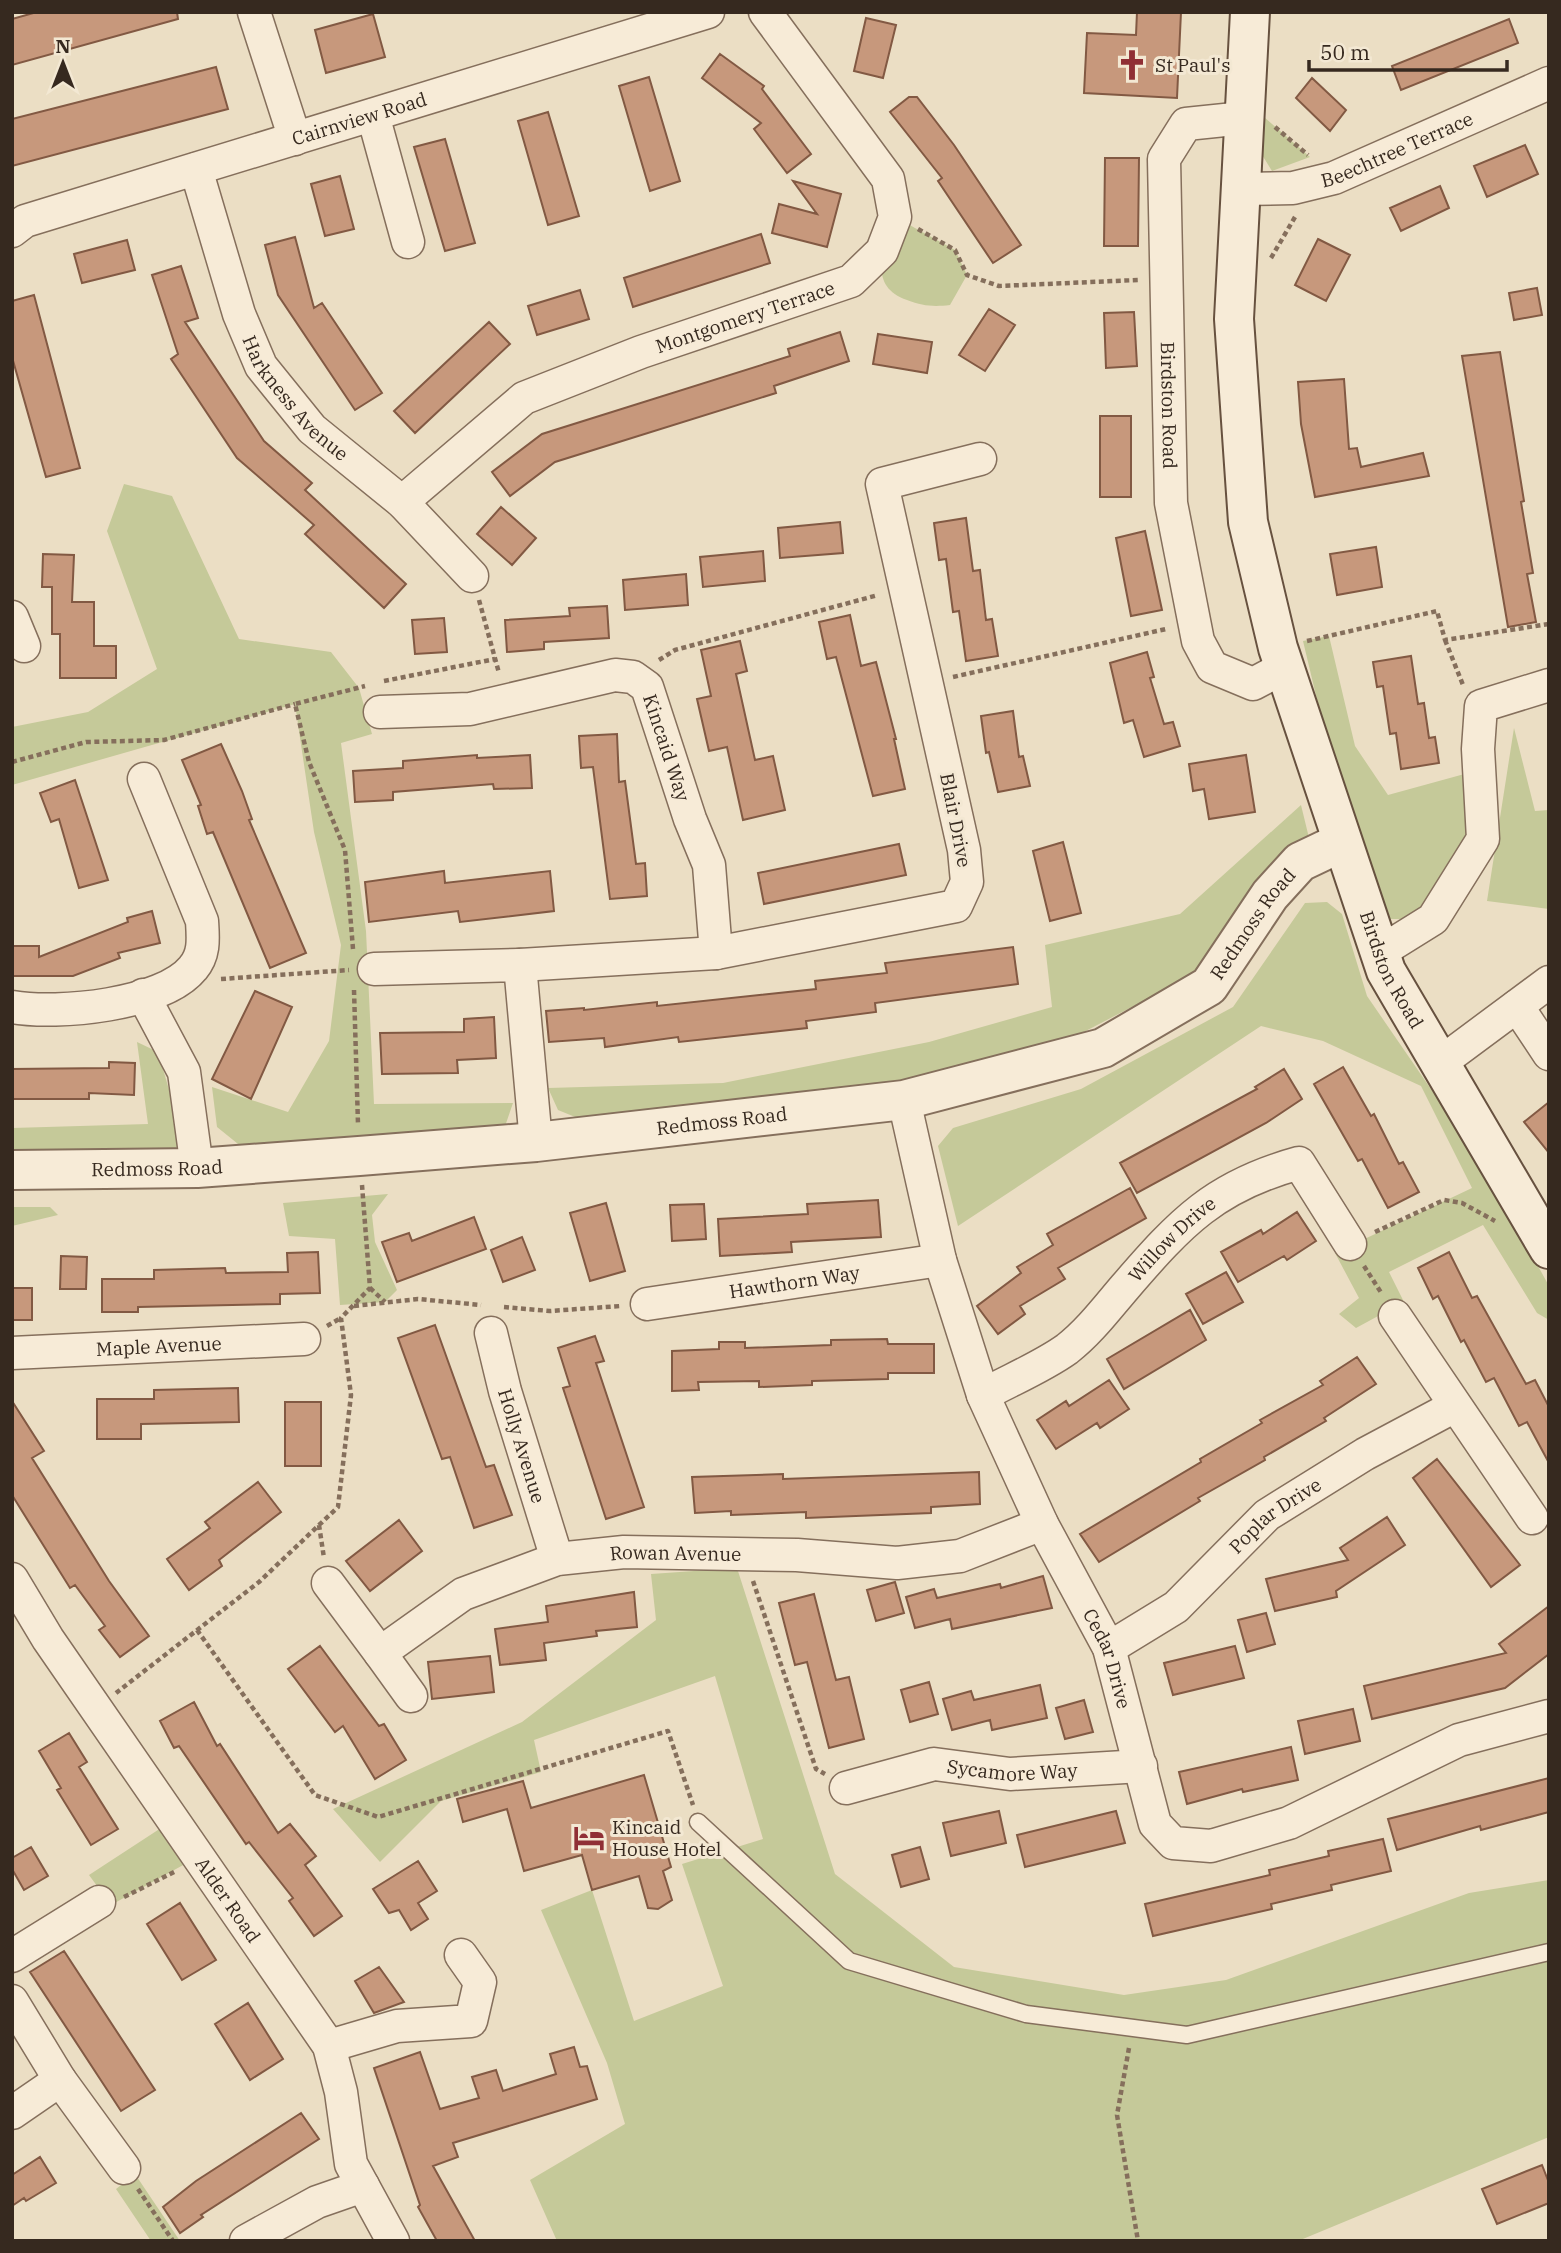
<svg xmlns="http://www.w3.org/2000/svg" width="1561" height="2253" viewBox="0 0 1561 2253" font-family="'IBM Plex Serif',serif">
  <rect width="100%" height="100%" fill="#ebdec4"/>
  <!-- green -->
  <path fill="#c5c999" d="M1264,117L1310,157L1272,171L1259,150Z
    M895,217L955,250L967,275L950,305C933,307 923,306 907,300C866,286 884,247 895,217Z
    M124,484L172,496L239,639L331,652L359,688L372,734L341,743L366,931L374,1104L513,1103L503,1132L243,1148L217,1127L212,1087L288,1112L329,1041L341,945L314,832L295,704L12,785V727L88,712L157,669L107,531Z
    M1329,636L1355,746L1388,795L1479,770L1483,839L1433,919H1382L1335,775L1303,641Z
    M1514,728L1535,811L1549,810V909L1487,901Z
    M1301,805L1310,842L1203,970L1078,1035L854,1097L585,1121L558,1110L548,1088L723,1083L929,1042L1052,1007L1045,945L1180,914Z
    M1327,902L1342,914L1367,996L1479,1159L1549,1286V1320L1537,1313L1483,1225L1389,1272L1404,1302L1356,1328L1339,1314L1359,1298L1335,1253L1472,1188L1421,1086L1323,1041L1261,1026L958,1226L938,1146L953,1128L1081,1089L1233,1007L1305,903Z
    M137,1042L158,1052L184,1141L164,1158L12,1156V1128L148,1124Z
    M388,1194L372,1215L375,1242L397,1290L385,1302L340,1305L335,1239L289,1236L283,1203Z
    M12,1207H50L58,1215L12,1226Z
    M737,1568L835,1874L954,1967L1124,1995L1226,1980L1469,1893L1549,1880V2137L1298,2241H557L530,2180L625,2124L607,2063L541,1910L592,1890L634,2021L723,1986L682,1864L763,1839L715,1676L534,1740L541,1772L441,1801L380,1862L333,1809L522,1722L656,1620L651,1574Z
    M161,1828L185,1864L111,1905L89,1875Z
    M135,2174L180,2241H151L116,2189Z"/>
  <!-- building -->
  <path fill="#c7987c" stroke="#825943" stroke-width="2" d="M37,12H177L178,19L12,65V19Z
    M1137,12H1181L1177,98L1084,93L1087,33L1136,35Z
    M373,14L385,57L326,73L315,30Z
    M866,18L896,25L883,78L854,71Z
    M1509,19L1518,43L1401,90L1392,66Z
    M720,54L764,86L762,89L811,154L787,173L754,129L761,123L702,78Z
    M216,67L228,109L12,166V119Z
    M649,77L680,181L650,191L619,86Z
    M1312,78L1346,110L1330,131L1296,98Z
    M909,97H917L954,145L1021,245L993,263L938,181L942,178L890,112Z
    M548,112L579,216L548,225L518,121Z
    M445,139L475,243L445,251L414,147Z
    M1525,145L1538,174L1487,197L1474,166Z
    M1105,158H1139L1138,246H1104Z
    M340,176L354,229L325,236L311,184Z
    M793,181L841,194L827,247L772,233L779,204L817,214Z
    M1440,186L1449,208L1401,231L1390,208Z
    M761,234L770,263L633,307L624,278Z
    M295,237L314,308L322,303L382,393L355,410L278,295L265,245Z
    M1318,239L1350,255L1326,301L1295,285Z
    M127,240L135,270L82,283L74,254Z
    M181,266L198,318L185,322L264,441L312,483L305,490L406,584L384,608L305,534L314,525L237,458L171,359L178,354L152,275Z
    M1537,288L1542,315L1514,320L1509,293Z
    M580,290L589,319L537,335L528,306Z
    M34,295L80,468L46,477L12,357V301Z
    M989,309L1015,325L985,371L959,355Z
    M1134,312L1137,366L1106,368L1104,313Z
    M489,322L510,344L415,433L394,411Z
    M840,332L849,361L774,386L776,393L555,462L510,496L492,472L542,434L790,356L788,349Z
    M878,334L932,342L927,373L873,364Z
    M1500,352L1524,501L1521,502L1533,573L1527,574L1536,622L1508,627L1462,356Z
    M1344,379L1349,449L1357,448L1361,467L1423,453L1429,476L1315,497L1301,424L1298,382Z
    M1100,416H1131V497H1100Z
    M501,507L536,538L512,565L477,534Z
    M966,518L973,571L980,570L986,620L992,619L998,656L966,661L959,611L953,612L946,559L939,560L934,523Z
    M840,522L843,553L780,558L778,528Z
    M1145,531L1162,610L1131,616L1116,538Z
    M1376,547L1382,587L1337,595L1330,554Z
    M763,551L765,581L703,587L700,557Z
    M43,554L74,555L72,602H94V646H116V678H60V634H52V587H42Z
    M686,574L688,605L625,610L623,580Z
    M607,606L609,638L544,642V649L507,652L505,620L570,616L569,608Z
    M850,615L861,666L876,662L896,739H894L905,789L873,796L836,657L827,659L819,622Z
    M444,618L447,652L415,654L412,620Z
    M740,641L747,671L736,674L755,760L773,756L785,810L743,820L727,747L709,751L697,699L711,696L701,650Z
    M1147,652L1154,677L1150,678L1164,724L1173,722L1180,746L1144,757L1133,720L1124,723L1110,663Z
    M1411,656L1418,704L1424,703L1429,738L1435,737L1439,763L1401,769L1396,733L1390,734L1383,686L1377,687L1373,662Z
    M1013,711L1019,757L1023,756L1030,786L998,792L989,752L986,753L981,716Z
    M617,734L619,782L625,781L636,864L645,863L647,896L610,899L593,767L581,768L579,736Z
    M221,744L242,791L252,819L249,820L306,953L270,968L213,832L207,834L198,806L201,805L182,760Z
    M477,755V758L530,755L532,788L494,789L493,784L393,792V800L355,802L353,771L403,768V761Z
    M1246,755L1255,812L1209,819L1204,789L1193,791L1189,764Z
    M75,780L108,880L79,888L59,819L51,822L40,793Z
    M1063,842L1081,913L1050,921L1033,851Z
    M899,844L906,875L764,904L758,873Z
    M444,871L445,883L550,871L554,911L460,922L458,911L369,922L365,882Z
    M152,911L160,943L118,953L120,958L73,976H12V946H39V957L128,922L127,918Z
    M1013,947L1018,984L875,1003L876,1012L806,1021L807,1028L679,1042L678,1037L605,1047L604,1038L549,1042L546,1011L584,1008V1010L657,1002V1006L816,989L815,981L887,973L885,963Z
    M255,991L292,1007L251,1099L212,1079Z
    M494,1017L496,1058L457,1060L458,1073L382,1074L380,1033L464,1032V1019Z
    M109,1062L135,1063L134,1095L89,1093V1099H12V1069L109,1068Z
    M1343,1067L1371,1116L1374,1114L1399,1164L1403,1162L1419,1192L1388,1208L1362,1159L1358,1161L1314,1084Z
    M1284,1069L1302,1099L1266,1123L1137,1193L1120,1163L1257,1089L1255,1087Z
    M1549,1102V1153L1524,1122Z
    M1130,1188L1146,1218L1058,1268L1065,1279L1020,1306L1025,1314L998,1334L977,1306L1021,1273L1017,1267L1053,1245L1047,1234Z
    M878,1200L881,1237L791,1242L792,1252L720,1256L718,1219L808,1214L807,1204Z
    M606,1203L625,1271L590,1281L570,1213Z
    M704,1204L706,1239L672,1241L670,1205Z
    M1297,1212L1316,1241L1287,1260L1284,1256L1238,1282L1221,1252L1261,1230L1263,1234Z
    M474,1217L486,1249L397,1282L382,1242L409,1233L412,1241Z
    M522,1237L535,1270L503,1282L491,1250Z
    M318,1252L320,1293L280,1294V1304L138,1307V1312H102V1279H154V1270L225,1268L226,1273L288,1272L287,1253Z
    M1449,1252L1472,1298L1477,1296L1526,1384L1535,1380L1549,1407V1463L1527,1422L1519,1426L1494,1378L1486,1382L1464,1340L1461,1342L1438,1296L1433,1299L1418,1268Z
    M61,1256L87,1257L86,1289H60Z
    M1226,1272L1243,1302L1203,1324L1186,1294Z
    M12,1288H32V1320H12Z
    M1190,1310L1206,1340L1124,1389L1107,1359Z
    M435,1325L486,1467L494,1465L512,1515L474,1528L450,1457L442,1459L398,1338Z
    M595,1336L604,1361L596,1363L644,1507L606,1519L563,1388L570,1386L558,1348Z
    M887,1339L888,1344H934V1373H888V1379L812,1381V1385L759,1387V1381L698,1382L699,1390L672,1391V1351L719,1349V1342H745V1348L831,1345V1340Z
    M1357,1357L1376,1384L1324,1418L1326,1421L1264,1457L1265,1460L1198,1498L1200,1501L1099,1562L1080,1534L1201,1462L1200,1459L1262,1423L1260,1420L1323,1385L1320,1381Z
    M1109,1380L1129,1409L1100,1428L1097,1423L1056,1449L1037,1420L1066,1401L1069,1406Z
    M238,1388L239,1422L141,1424V1439H97V1399H154V1390Z
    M12,1401L44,1451L32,1458L109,1581L149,1636L120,1657L99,1630L105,1626L75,1585L70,1588L12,1495Z
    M285,1402H321V1466H285Z
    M1437,1459L1520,1565L1491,1587L1413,1478Z
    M979,1472L980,1504L931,1507V1513L806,1518V1512L731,1515V1511L695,1513L692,1477L783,1474V1479Z
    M258,1482L281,1512L219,1560L222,1566L189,1590L167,1559L210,1528L205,1522Z
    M1387,1517L1405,1545L1336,1591L1337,1597L1275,1611L1266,1579L1348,1560L1340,1548Z
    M399,1520L422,1551L370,1591L346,1561Z
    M1043,1576L1052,1608L952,1629L950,1619L915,1628L906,1597L934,1589L937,1598L1000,1584L1001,1588Z
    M895,1582L904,1613L876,1621L867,1590Z
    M634,1592L637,1627L596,1631L597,1636L544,1643L546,1660L500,1665L495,1629L548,1622L546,1606Z
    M814,1594L836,1680L849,1677L864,1739L829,1748L807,1662L795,1665L779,1603Z
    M1549,1606V1654L1505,1688L1372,1719L1364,1686L1506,1653L1499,1644Z
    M1266,1613L1275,1644L1247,1652L1238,1620Z
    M320,1646L379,1726L384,1724L406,1760L375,1779L343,1726L335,1732L288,1669Z
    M1235,1646L1244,1678L1173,1695L1164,1663Z
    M490,1656L494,1692L432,1699L428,1662Z
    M929,1682L938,1714L910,1722L901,1690Z
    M1040,1685L1047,1718L992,1730L990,1720L952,1730L943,1699L971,1691L974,1700Z
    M1084,1700L1093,1732L1065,1739L1056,1708Z
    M194,1702L217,1746L220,1744L278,1833L290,1824L316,1856L305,1865L342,1916L314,1936L289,1901L293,1898L249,1842L246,1844L179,1746L174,1748L160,1721Z
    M1353,1709L1360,1741L1305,1754L1298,1721Z
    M69,1733L87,1762L79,1767L118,1829L91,1845L57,1790L61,1788L39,1751Z
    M1291,1747L1298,1780L1243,1792L1242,1789L1187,1804L1179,1772Z
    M644,1775L671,1867L663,1871L672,1900L658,1909L648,1908L639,1876L592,1890L582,1855L524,1871L507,1809L463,1822L457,1799L523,1781L531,1808Z
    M1549,1778V1812L1481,1830L1480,1826L1397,1850L1388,1819Z
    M999,1811L1006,1843L951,1856L943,1823Z
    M1116,1811L1125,1843L1025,1867L1017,1835Z
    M1383,1839L1391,1871L1331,1885L1332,1890L1271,1904L1272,1909L1153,1936L1145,1904L1270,1875L1269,1870L1329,1856L1328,1851Z
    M31,1847L48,1876L24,1890L12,1869V1858Z
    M920,1847L929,1879L901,1887L892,1855Z
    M418,1861L437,1891L418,1903L428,1919L411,1930L399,1910L389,1913L373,1889Z
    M180,1903L216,1960L182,1980L147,1924Z
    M64,1951L155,2090L121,2111L30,1972Z
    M379,1967L404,2002L374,2013L355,1981Z
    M248,2003L283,2059L250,2080L215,2024Z
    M574,2047L580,2067L587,2066L597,2099L453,2143L458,2157L433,2166L475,2241H437L418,2207L420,2205L374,2068L420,2052L440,2109L479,2098L472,2077L496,2070L503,2091L556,2074L550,2054Z
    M301,2113L319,2139L201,2215L203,2217L180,2233L163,2207L196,2181Z
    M40,2157L56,2183L26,2201L24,2198L12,2206V2175Z
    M1542,2165L1549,2183V2203L1497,2224L1482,2189Z"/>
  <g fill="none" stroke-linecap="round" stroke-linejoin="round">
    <defs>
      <path id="service" d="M698,1822L849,1961L1026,2014L1187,2035L1549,1952"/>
      <g id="minor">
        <path d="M254,12L295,139"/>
        <path d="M373,115L408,242"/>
        <path id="s1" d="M1244,118L1186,124L1164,159L1171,503L1198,641L1212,667L1253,684L1283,668"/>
        <path id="s2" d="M196,169L239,314L261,366L312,429L402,502L472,576"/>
        <path id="s3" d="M1240,189L1293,188L1334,178L1549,83"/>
        <path id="s4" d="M12,231L25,221L708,12"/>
        <path id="s5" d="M402,502L524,398L641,352L851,281L882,251L895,217L888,179L765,12"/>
        <path d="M12,617L24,646"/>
        <path id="s6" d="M380,712L470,709L615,675L633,677L647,687L690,819L709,865L716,953"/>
        <path d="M1380,952L1433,919L1483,839L1478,749L1481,706L1549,685"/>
        <path d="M520,965L716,953L956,906L967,882L964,850L882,484L980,459"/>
        <path d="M374,969L520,965L536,1142"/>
        <path d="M143,995L184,1072L197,1168"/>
        <path d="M1517,1006L1549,1054"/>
        <path d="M12,1007C58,1015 163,1005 193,968C205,954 203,938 202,921L144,779"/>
        <path d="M1440,1063L1549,982"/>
        <path id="s7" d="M904,1100L940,1260L983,1395L1042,1524L1109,1648L1155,1824L1173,1843L1211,1846L1289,1823L1459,1740L1549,1716"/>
        <path id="s8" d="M647,1304L940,1260"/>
        <path d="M1395,1316L1532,1518"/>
        <path id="s9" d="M491,1333L505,1391L557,1559"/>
        <path id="s10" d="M12,1353L304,1339"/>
        <path id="s11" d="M983,1395C1010,1380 1042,1367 1067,1349C1089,1332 1107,1308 1125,1287C1181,1222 1215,1186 1299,1163L1350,1244"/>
        <path id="s12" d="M12,1579L48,1639L329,2046L341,2092L351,2164L393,2241"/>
        <path d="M328,1583L380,1653"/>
        <path id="s13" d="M1109,1648L1176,1607L1267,1515L1365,1454L1455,1406"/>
        <path id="s14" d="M411,1696L380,1653L463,1594L557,1559L624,1552L797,1555L897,1563L960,1556L1042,1524"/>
        <path id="s15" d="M846,1788L934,1764L1010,1774L1141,1766"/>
        <path d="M12,1956L99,1902"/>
        <path d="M12,2001L60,2080L124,2168"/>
        <path d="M329,2046L397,2026L471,2021L480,1982L461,1955"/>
        <path d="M12,2113L60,2080"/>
        <path d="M246,2241L317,2202L363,2186"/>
      </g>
      <g id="tertiary">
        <path id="s16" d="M12,1170L197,1168L359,1156L536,1142L904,1100L1103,1048L1209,986L1270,895L1300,862L1342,842"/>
      </g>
      <g id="secondary">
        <path id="s17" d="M1250,12L1234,319L1248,522L1278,648L1386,971L1549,1249"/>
      </g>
    </defs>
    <!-- service casing -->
    <use href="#service" stroke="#856f5c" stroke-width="19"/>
    <!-- minor casing -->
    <use href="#minor" stroke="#856f5c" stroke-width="35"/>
    <!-- tertiary casing -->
    <use href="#tertiary" stroke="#856f5c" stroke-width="42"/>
    <!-- secondary casing -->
    <use href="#secondary" stroke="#67513f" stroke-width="42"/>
    <!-- path -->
    <path stroke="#856f5c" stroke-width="4.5" stroke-dasharray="5 3.5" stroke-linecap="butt" d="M1275,127L1308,155
      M918,229L955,250L967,275L999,286L1138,280
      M1271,258L1295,217
      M479,600L499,673
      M1445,640L1463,685
      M1307,641L1437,611L1445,640L1549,624
      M659,660L675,650L878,595
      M953,677L1166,629
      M384,681L495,659
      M12,762L86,742L164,740L295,704
      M353,949L345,850L309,762L295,704L365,686
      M221,979L349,970
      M354,990L358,1124
      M1375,1232L1444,1200L1462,1203L1495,1221
      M1364,1266L1382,1294
      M370,1288L385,1302
      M354,1306L418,1299L481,1305
      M504,1307L550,1311L621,1306
      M327,1326L341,1318
      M319,1525L324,1558
      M753,1581L816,1769L825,1774
      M197,1630L315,1795L378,1817L668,1731L693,1805
      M116,1693L259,1582L338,1507L351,1395L341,1318L370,1288L362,1185
      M124,1897L176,1871
      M1129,2048L1117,2115L1138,2241
      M138,2189L173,2241"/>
    <!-- service -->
    <use href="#service" stroke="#f7ebd7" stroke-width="16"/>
    <!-- minor -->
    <use href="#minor" stroke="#f7ebd7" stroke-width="32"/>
    <!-- tertiary -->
    <use href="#tertiary" stroke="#f7ebd7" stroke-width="38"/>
    <!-- secondary -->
    <use href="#secondary" stroke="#f7ebd7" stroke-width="38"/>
  </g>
  <!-- icons -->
  <defs>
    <symbol id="church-bare" viewBox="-9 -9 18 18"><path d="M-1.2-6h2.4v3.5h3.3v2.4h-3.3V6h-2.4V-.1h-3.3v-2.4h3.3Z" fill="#902f35" stroke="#f3e8d3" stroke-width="2.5" paint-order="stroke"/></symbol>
    <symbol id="hotel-bare" viewBox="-9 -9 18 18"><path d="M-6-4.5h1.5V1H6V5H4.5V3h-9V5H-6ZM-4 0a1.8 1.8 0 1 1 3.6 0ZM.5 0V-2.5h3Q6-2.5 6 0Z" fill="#902f35" stroke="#f3e8d3" stroke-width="2.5" paint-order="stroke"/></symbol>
  </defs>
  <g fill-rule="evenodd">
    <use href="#church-bare" x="1110" y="43" width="44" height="44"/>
    <use href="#hotel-bare" x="567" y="1816" width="44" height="44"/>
  </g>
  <g text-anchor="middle" stroke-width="6" stroke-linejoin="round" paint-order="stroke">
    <!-- poi labels -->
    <g font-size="19" fill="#36291f" stroke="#f3e8d3" text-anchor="start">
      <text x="1155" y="72">St Paul's</text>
      <text x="612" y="1834">Kincaid<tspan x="612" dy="22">House Hotel</tspan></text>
    </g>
    <!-- street labels -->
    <g font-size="19" fill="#36291f" stroke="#f3e8d3">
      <text dy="7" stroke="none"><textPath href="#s4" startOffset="366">Cairnview Road</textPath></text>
      <text dy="7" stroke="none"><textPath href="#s3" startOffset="164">Beechtree Terrace</textPath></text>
      <text dy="7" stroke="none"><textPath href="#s5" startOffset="396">Montgomery Terrace</textPath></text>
      <text dy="7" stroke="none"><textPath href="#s2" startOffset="254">Harkness Avenue</textPath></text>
      <text dy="7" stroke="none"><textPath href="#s1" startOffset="346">Birdston Road</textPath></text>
      <text dy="7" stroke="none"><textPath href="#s6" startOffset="338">Kincaid Way</textPath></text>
      <text transform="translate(956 820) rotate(79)" y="7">Blair Drive</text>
      <text dy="7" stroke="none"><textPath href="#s16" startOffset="1300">Redmoss Road</textPath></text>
      <text dy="7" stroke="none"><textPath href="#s17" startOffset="982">Birdston Road</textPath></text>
      <text dy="7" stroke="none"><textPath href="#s16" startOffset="712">Redmoss Road</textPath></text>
      <text dy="7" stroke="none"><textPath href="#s16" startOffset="145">Redmoss Road</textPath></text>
      <text dy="7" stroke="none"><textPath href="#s11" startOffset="248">Willow Drive</textPath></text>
      <text dy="7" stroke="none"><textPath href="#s8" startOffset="149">Hawthorn Way</textPath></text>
      <text dy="7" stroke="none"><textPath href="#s10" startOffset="147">Maple Avenue</textPath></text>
      <text dy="7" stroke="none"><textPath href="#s9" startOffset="117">Holly Avenue</textPath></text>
      <text dy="7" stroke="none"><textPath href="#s13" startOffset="214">Poplar Drive</textPath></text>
      <text dy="7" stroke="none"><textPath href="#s14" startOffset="374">Rowan Avenue</textPath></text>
      <text dy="7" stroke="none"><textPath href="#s7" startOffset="598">Cedar Drive</textPath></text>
      <text dy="7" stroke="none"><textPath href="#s15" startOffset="170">Sycamore Way</textPath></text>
      <text dy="7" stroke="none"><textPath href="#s12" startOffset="387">Alder Road</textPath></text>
    </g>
  </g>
  <!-- border -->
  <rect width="1561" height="2253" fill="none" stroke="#36291f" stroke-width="28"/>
  <!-- north arrow -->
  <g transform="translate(63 63)" stroke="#f3e8d3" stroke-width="5" paint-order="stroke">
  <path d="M0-5L12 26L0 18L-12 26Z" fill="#36291f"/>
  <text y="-10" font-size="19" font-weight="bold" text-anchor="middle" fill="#36291f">N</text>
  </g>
  <!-- scale -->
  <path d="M1309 60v10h198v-10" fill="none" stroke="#36291f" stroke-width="3.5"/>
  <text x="1320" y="60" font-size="21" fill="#36291f" stroke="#f3e8d3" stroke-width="5" paint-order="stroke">50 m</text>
</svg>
